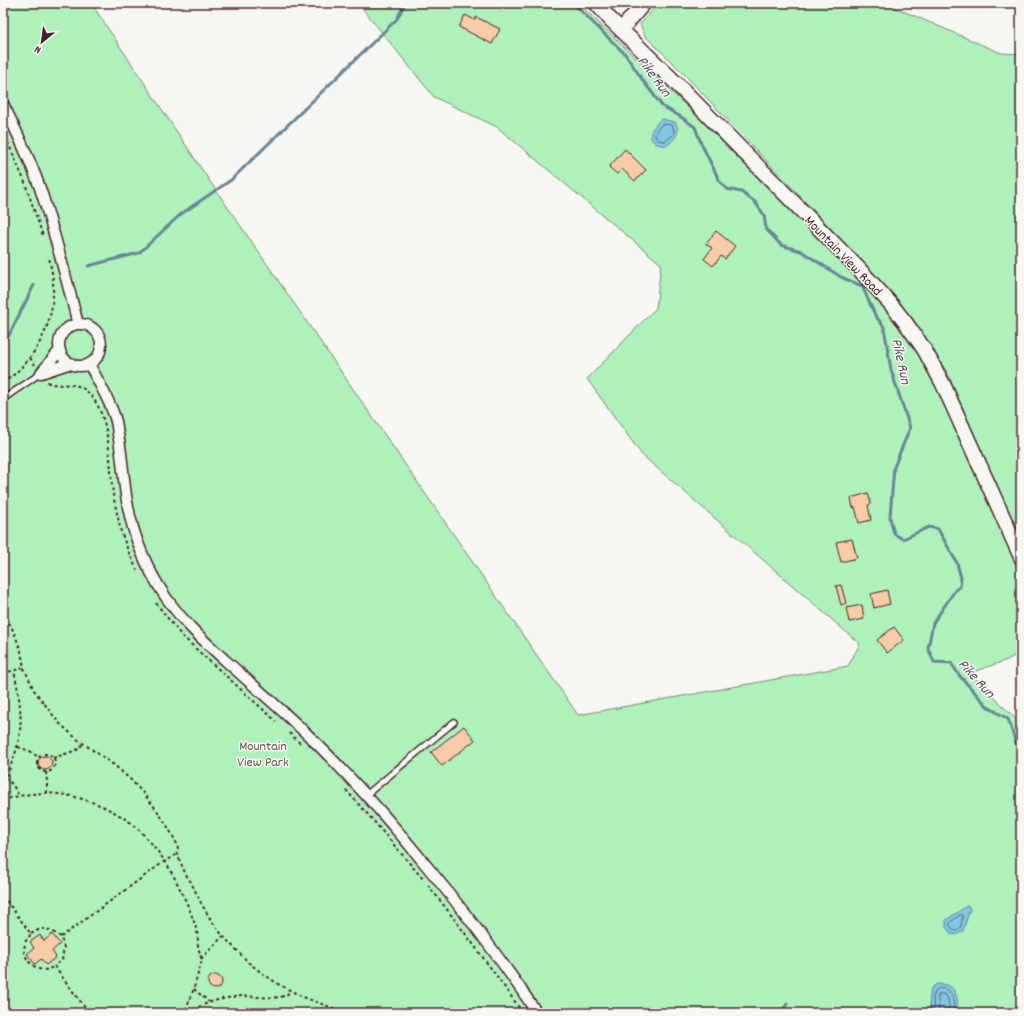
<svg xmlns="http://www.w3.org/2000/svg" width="1024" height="1016" viewBox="0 0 1024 1016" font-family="Dekko,sans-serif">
  <rect width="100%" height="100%" fill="#f6f6f2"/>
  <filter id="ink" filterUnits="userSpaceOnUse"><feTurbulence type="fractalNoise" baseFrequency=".025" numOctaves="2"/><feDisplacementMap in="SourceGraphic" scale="8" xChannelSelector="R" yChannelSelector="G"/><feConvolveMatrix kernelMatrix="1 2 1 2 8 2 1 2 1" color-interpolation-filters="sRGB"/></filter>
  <g filter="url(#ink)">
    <!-- green -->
    <path fill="#aef1ba" stroke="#7c8872" d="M3,3H91L213,186L578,715L848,666L860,644L642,455L587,379L656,308L661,264L497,127L434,97L358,3H578L716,134L861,281L885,308L909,341L924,362L936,387L1021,575V652L1007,660L970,673L1021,724V1013H3Z
      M659,3H888L896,8L1001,53L1021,54V541L947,372L921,332L888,289L684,74L645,36L640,24Z"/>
    <!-- water -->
    <path fill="#7fc7e0" stroke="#6a8498" d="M661,119L675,122C679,128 679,133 674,139C672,141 670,144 667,145C665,146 660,145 658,144C643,138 654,126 661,119Z
      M968,905L970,909L963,931L956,935L951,934L946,927V920Z
      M937,984C940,984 944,984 947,985C958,988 958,1004 958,1013H931C928,1005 930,996 931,988Z"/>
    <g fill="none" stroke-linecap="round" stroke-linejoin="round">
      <!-- shore -->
      <path stroke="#5f6273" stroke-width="1" d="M663,124L672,125L674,130L673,135L665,141C650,141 654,130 663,124Z
        M960,915H962L963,917L960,928L956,931L954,930L950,926V923Z
        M934,1013L933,998L935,991C938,988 941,988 945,989C954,991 954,1005 954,1013
        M939,1013L938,998L939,994C950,992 949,1005 949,1013"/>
      <!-- stream -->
      <path stroke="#6a8498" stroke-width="3" d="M573,3L625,54L644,82L662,106L681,117L695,127L701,143L720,182L727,189L741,192L755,202L764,215L766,229L781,245L801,251L841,277L862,286L875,315L884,327L891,370L910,428L894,467L890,517L894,534L903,539L929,527L938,529L957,563L961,578L960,587L956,589L933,623L928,648L934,662L951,663L959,675L988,707L1008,719L1017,746L1021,747
        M88,266L139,253L181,214L231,180L397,19L405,3
        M3,340L9,335L34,285
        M781,1013L787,1004"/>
    </g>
    <!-- building -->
    <path fill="#f7cca6" stroke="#4a1f2b" d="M465,15L475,20L476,17L500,29L492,44L459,27Z
      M625,149L646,170L635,181L622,169L617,174L609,167Z
      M716,231L735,246L725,259L721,256L713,266L704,259L712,248L706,244Z
      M868,493L871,504L868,505L871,520L859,523L855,507L853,508L851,498Z
      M852,539L857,558L841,562L836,542Z
      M841,585L846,603L841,605L836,586Z
      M887,590L890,604L874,608L871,594Z
      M862,605L864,619L849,622L846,608Z
      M894,627L904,640L887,653L877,640Z
      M464,726L475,740L442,766L431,752Z
      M38 763a7 7 0 1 1 14 0a7 7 0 1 1-14 0Z
      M52,934L60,944L52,951L56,957L46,965L41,959L35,964L27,954L34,948L30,942L40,935L44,941Z
      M208 982a7 7 0 1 1 14 0a7 7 0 1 1-14 0Z"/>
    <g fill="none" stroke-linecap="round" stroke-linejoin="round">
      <defs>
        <path id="lane" d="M3,399L41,373
          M366,795L454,722"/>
        <path id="street" d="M3,104C17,132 30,160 40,188C55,233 66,278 78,324
          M59 345a21 21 0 1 1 42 0a21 21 0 1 1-42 0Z
          M89,364C98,381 109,399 115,418C117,423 117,429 118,434C122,454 123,475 126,495C131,530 145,566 165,596C182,621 204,641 226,661C254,686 283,711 310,737C353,779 392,823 430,870C468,916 504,963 537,1013
          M41,373L71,363
          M41,373L60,350"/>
        <path id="secondary" d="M596,3L610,19L677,84L859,269L890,303L905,322L924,349L943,384L1021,557
          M621,30L644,3"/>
      </defs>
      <!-- lane casing -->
      <use href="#lane" stroke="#4a1f2b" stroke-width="8"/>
      <!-- street casing -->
      <use href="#street" stroke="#4a1f2b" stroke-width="13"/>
      <!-- secondary casing -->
      <use href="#secondary" stroke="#4a1f2b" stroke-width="17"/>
      <!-- path -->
      <path stroke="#4a1f2b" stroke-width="2" stroke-dasharray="3 3" stroke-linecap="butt" d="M3,131L24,180L43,236
        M30,358L35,365
        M47,382C59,388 71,381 82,388C112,406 109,465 113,494C115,505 118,517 120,528C124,542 131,557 137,570
        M3,383C36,360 55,324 53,283C53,274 50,265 49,256
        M156,603L181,635L206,658L276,721
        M3,612L14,632L21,651L24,668L34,690L59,723L77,739L114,765L130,779L144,794L156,809L168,827L178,846L177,854L186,875L191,882L201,903L211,920L223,936L249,963L262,973L278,984L303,997L346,1013
        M3,673L24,668
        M289,733L301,744
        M18,747L30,751L38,757
        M37 763a9 9 0 1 1 18 0a9 9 0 1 1-18 0Z
        M53,758L77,750L83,744
        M46,772L47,782V793
        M5,778C12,783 15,788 19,796
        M3,781C7,775 10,768 12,762C25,731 21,703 14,671
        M346,790L371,818L423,879
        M3,800C17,796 33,793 48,793C82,795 119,809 143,834C158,850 170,867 179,887C186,901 193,916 197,932C198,937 198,942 198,947C199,951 201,955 201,959C202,962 200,967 199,970C195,985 191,999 184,1013
        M428,885C461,927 492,969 523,1013
        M3,896L31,934L25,942L24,953L28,961L38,969L48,970L54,966L89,1013
        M31,934C45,925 48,929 61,937L64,948L62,960L54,966
        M61,937L165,861L177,854
        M201,959L223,936
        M194,989L209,1002
        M188,1013C204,1002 223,998 242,996C252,996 278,1000 286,995C288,994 289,992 291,991"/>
      <!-- lane -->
      <use href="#lane" stroke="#f6f6f2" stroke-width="5"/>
      <!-- street -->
      <use href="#street" stroke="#f6f6f2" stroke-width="10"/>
      <!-- secondary -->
      <use href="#secondary" stroke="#f6f6f2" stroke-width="14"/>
    </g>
  </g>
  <g text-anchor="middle" stroke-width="3" stroke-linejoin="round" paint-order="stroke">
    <!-- street labels -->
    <g font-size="14" fill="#4a1f2b" stroke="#f6f6f2">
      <text transform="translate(844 255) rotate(46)" y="5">Mountain View Road</text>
    </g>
    <!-- park labels -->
    <g font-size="14" fill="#63544f" stroke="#f6f6f2">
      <text x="263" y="750">Mountain<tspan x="263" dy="16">View Park</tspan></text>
    </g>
    <!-- water labels -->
    <g font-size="15" font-style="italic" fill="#5a5161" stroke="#f6f6f2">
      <text transform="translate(655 76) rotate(54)" y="5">Pike Run</text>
      <text transform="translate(902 361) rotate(78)" y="5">Pike Run</text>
      <text transform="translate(977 678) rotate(48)" y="5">Pike Run</text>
    </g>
  </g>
  <!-- margin -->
  <rect width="1024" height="1016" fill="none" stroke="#f6f6f2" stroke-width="16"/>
  <rect x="8" y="8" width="1008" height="1000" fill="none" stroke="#4a1f2b" stroke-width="1.5" filter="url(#ink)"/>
  <!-- north arrow -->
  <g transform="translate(42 42) rotate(209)" stroke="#f6f6f2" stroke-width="3" paint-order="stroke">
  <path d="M0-3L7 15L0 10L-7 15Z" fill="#4a1f2b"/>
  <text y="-6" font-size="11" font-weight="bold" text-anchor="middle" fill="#4a1f2b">N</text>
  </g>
</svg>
